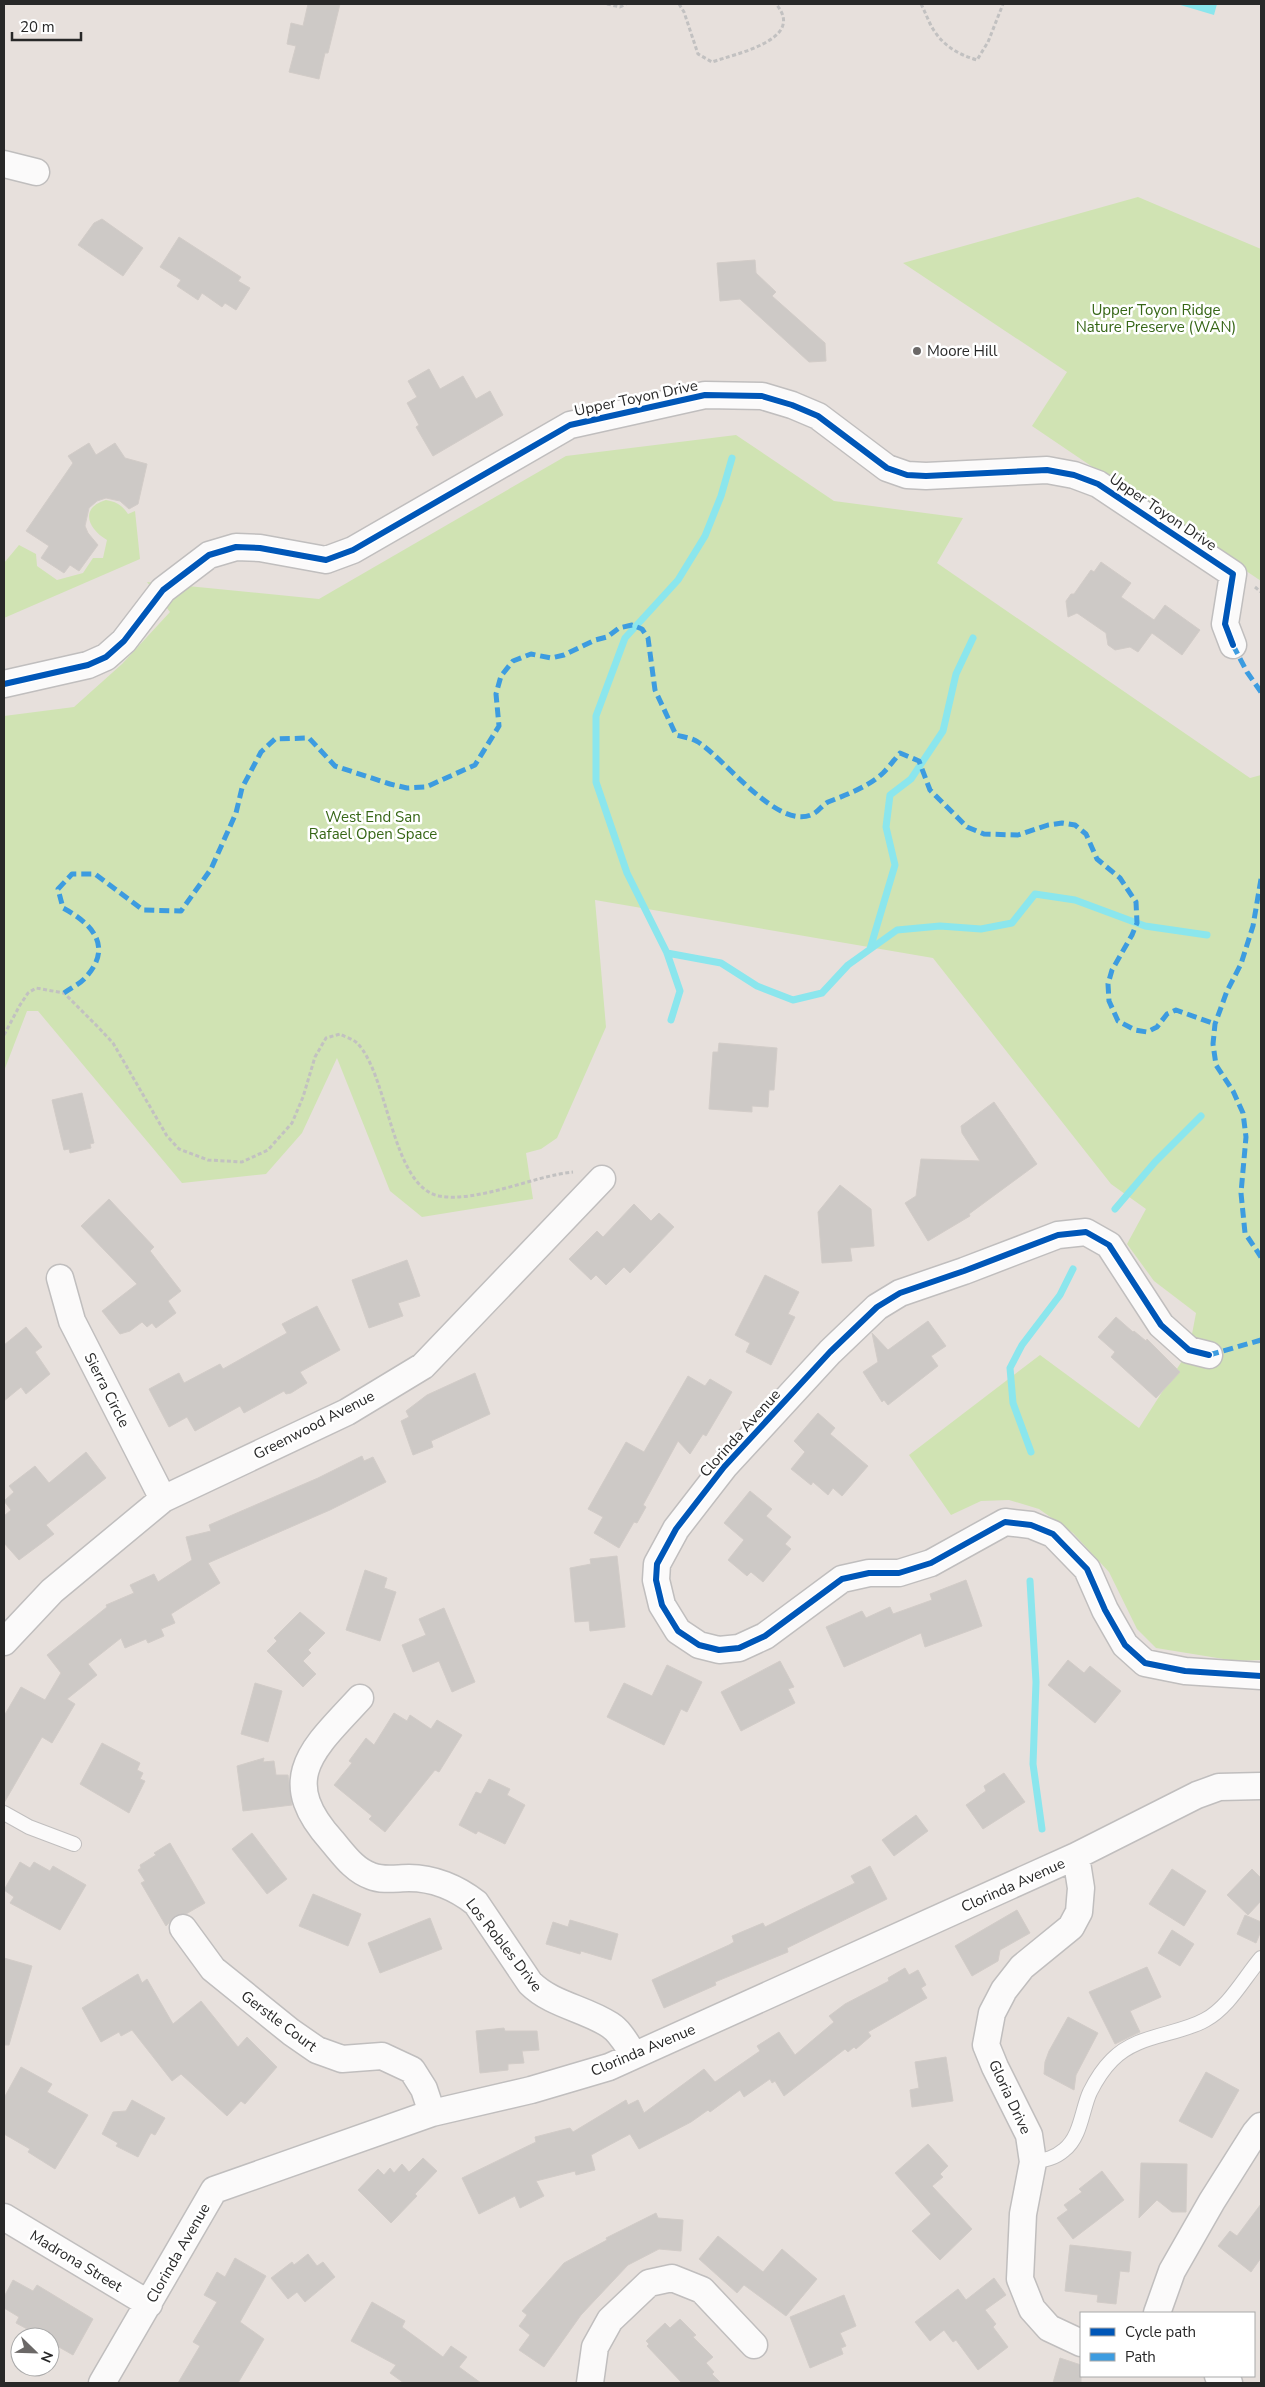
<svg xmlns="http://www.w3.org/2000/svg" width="1265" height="2387" viewBox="0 0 1265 2387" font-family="'Nunito Sans',sans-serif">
  <rect width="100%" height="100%" fill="#e7e0dc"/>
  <!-- green -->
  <path fill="#d0e3b3" d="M1138,197L1261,249V581L1032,426L1067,372L903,263Z
    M736,435L834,501L963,518L937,563L1250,778L1261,775V1660L1236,1661L1156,1648L1137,1629L1109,1572L1073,1533L1039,1509L1009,1500L981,1501L951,1515L909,1455L1040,1355L1139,1428L1189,1350L1196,1313L1154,1281L1127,1244L1146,1209L1111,1184L933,958L595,900L606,1027L557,1138L541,1149L526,1153L533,1199L422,1217L390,1191L337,1058L302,1133L266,1174L182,1183L38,1011H27L4,1071V716L74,707L122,664L170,612L147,582L319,599L566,456Z
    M106,500C117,502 122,505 128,514L135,511L140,559L4,618V563L19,545L36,554L37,566L57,580L83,573L93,558H103L107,540C88,529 79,508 106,500Z"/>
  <!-- water -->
  <path fill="#8be6ed" d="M1177,4H1217L1214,15Z"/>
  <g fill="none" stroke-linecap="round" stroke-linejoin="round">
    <!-- stream -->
    <path stroke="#8be6ed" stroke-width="7" d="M870,949L895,865L886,827L890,795L911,779L943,731L956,674L973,638
      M667,953L721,963L757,986L793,1000L822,993L848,965L897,930L940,926L981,929L1012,923L1035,894L1075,900L1145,926L1207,935
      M671,1020L680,991L667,953L627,873L596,782V716L625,638L678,580L705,536L721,496L732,458
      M1115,1209L1155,1162L1201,1116
      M1031,1452L1013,1403L1010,1368L1022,1345L1060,1295L1073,1269
      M1030,1581L1036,1682L1033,1764L1042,1829"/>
  </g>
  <!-- building -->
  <path fill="#cdc9c6" stroke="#d2ccc8" d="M308,4H340L328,53H325L319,79L289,72L296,46L287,44L291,23L303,26Z
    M102,219L143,248L123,276L78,245L94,223Z
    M179,237L241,277L238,281L250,288L236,310L225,303L222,307L202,293L198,300L177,286L181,280L160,267Z
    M755,260L756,273L776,292L772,296L825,343L826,361L809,362L740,299L720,301L717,263Z
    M429,369L440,389L463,376L476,399L490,391L503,415L433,456L416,427L419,425L407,403L417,397L408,381Z
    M89,443L96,455L115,443L125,458L147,464L138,504L129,509L120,501L106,498L97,501L89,508L85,526L88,533L98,545L79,571L70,565L64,573L41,558L49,546L26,531L73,463L68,456Z
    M1101,562L1131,583L1121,597L1154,620L1165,605L1200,630L1182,655L1152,633L1138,652L1130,647L1115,650L1108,645L1106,633L1077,613L1068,617L1066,601L1071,594H1074L1091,570L1094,572Z
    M719,1043L777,1048L774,1090H769L768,1107L752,1106V1112L709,1109L713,1052H718Z
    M82,1093L94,1143L90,1144L91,1148L70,1153L69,1149L64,1150L52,1100Z
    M994,1102L1037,1164L969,1214L970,1216L928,1241L905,1203L916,1196L921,1159L980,1161L962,1133L961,1126Z
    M840,1185L871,1209L874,1246L850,1248L852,1261L822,1263L818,1212Z
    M109,1199L154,1247L150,1251L181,1291L168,1301L176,1313L156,1328L152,1323L147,1327L142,1322L130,1331L120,1334L102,1311L137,1284L81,1226Z
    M634,1204L651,1221L659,1213L674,1227L630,1273L624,1267L606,1285L596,1275L591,1280L569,1259L597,1231L603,1237Z
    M407,1260L420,1296L398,1303L403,1316L369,1328L352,1280Z
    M765,1275L799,1292L788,1314L795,1317L771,1365L746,1352L750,1343L735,1335Z
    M317,1306L340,1350L300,1372L307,1383L291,1393L286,1394L284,1391L244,1413L240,1406L195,1431L187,1417L169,1427L149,1389L179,1373L184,1383L220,1364L223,1369L287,1333L282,1324Z
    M1116,1317L1133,1332L1134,1331L1146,1341L1147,1339L1180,1372L1156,1398L1111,1357L1115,1352L1098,1337Z
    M928,1321L946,1346L931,1356L938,1366L888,1405L884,1400L882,1402L863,1372L878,1362L872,1333L888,1350Z
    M26,1327L42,1347L35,1352L50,1374L26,1394L21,1387L4,1401V1345Z
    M475,1373L490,1414L431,1441L433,1447L413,1455L401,1421L409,1417L406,1411L427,1395Z
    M688,1376L705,1386L710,1379L732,1392L706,1436L703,1434L690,1454L678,1441L643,1505L646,1507L637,1523L634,1522L619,1548L594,1533L603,1517L588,1509L626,1442L644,1452Z
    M818,1413L835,1428L830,1434L868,1466L842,1496L833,1488L828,1495L813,1482L811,1485L791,1469L805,1452L794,1441Z
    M86,1452L106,1478L46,1525L54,1534L19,1560L4,1543V1516L11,1510L4,1501L14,1492L9,1486L35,1466L49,1483Z
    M362,1456L364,1461L373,1457L386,1482L330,1510L208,1563L220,1583L171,1614L175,1623L161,1629L164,1636L148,1643L146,1639L125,1648L121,1638L88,1664L97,1675L67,1699L75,1704L52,1743L42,1737L4,1803V1716L21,1687L45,1700L61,1673L47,1655L107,1607L106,1605L134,1593L130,1585L154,1574L158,1582L192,1560L186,1537L211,1531L209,1525L318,1478Z
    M750,1491L772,1509L766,1516L791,1537L785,1544L791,1549L763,1582L751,1572L747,1576L728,1560L744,1540L724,1523Z
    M617,1556L625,1627L590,1631L589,1621L575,1622L570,1568L591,1564L590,1559Z
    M365,1570L387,1578L384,1588L396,1592L380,1641L346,1630Z
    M966,1580L982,1626L925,1647L921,1633L844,1667L826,1627L862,1611L866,1618L890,1607L893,1614L932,1600L930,1594Z
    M444,1608L475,1682L452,1692L439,1661L413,1672L402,1645L426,1635L419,1619Z
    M300,1612L325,1633L308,1650L311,1653L303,1661L316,1674L303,1687L267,1651L277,1641L274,1638Z
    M1068,1660L1084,1673L1090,1666L1121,1691L1095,1723L1048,1685Z
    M780,1661L794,1687L788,1689L795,1703L741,1731L721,1692Z
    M667,1665L702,1682L687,1712L681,1709L664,1745L607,1717L624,1683L652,1696Z
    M255,1683L282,1691L268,1742L241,1734Z
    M394,1713L407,1721L410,1715L431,1729L437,1720L462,1735L439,1772L435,1770L385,1832L369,1819L372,1816L334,1785L352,1763L349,1761L366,1738L374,1745Z
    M102,1743L140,1763L137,1770L143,1773L140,1779L145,1781L129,1813L80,1784Z
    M264,1758L263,1762L274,1761L276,1775H288L292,1805L243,1811L237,1766Z
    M1004,1773L1025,1802L983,1829L966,1805L986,1791L984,1786Z
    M489,1779L510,1789L507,1795L525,1805L505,1844L478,1831L476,1834L459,1825L476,1792L481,1794Z
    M916,1815L928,1831L894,1856L882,1840Z
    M252,1833L287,1879L267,1894L232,1849Z
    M170,1843L205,1903L186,1914L175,1916L166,1926L141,1883L145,1881L138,1870L141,1868L140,1865L156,1855L154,1853Z
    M20,1862L30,1868L34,1862L50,1871L53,1866L86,1885L60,1930L10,1903L14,1897L4,1890Z
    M870,1866L887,1899L787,1948L788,1952L715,1982L716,1985L664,2008L652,1980L729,1945L734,1942L732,1936L763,1923L765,1927L855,1883L851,1876Z
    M1172,1869L1206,1891L1184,1926L1149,1904Z
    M1252,1869L1261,1878V1901L1248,1915L1227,1895Z
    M313,1894L361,1914L348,1946L299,1926Z
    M1017,1910L1030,1933L1000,1950L998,1961L972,1976L955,1946Z
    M1245,1915L1261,1922V1931L1256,1943L1237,1934Z
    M430,1918L442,1949L380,1973L368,1943Z
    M570,1920L618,1934L611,1960L581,1951L580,1954L546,1944L553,1922L568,1927Z
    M1172,1930L1194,1944L1180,1966L1158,1953Z
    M4,1958L32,1966L9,2045H4Z
    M1147,1967L1161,1997L1130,2011L1140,2032L1115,2044L1089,1992Z
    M905,1968L909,1975L918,1970L926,1985L921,1988L927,1998L868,2032L871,2036L856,2049L854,2047L848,2052L845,2049L784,2096L775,2081L772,2083L770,2079L744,2097L740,2090L710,2112L708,2110L691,2122L639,2149L630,2134L591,2155L595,2170L576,2175L575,2171L536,2181L544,2196L520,2208L515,2196L479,2214L462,2178L536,2142L535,2137L570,2128L573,2132L626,2100L628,2105L638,2100L644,2113L704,2069L715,2082L760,2051L757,2046L779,2032L795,2055L834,2022L829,2016L845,2004L889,1981L888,1978Z
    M138,1974L142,1983L147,1979L173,2024L201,2001L238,2047L247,2037L277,2067L245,2104L241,2101L227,2116L181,2074L172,2081L132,2030L121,2036L119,2032L101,2042L82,2008Z
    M1068,2017L1098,2033L1076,2075L1074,2090L1044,2074L1045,2062L1049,2051Z
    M504,2028L505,2031H537L539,2050L522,2051L524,2063L508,2064V2070L480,2073L476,2031Z
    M946,2057L953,2101L912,2107L910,2090L919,2088L915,2062Z
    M21,2067L52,2084L47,2092L88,2115L55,2169L28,2152L30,2149L4,2134V2098Z
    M1206,2072L1239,2090L1212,2138L1179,2121Z
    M132,2100L165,2118L155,2135L151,2133L138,2157L116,2146L118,2143L102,2134L113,2112L126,2111Z
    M928,2144L948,2166L940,2174L943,2177L932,2186L972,2229L940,2260L912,2231L931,2214L895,2173Z
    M423,2158L437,2171L415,2194L417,2196L391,2223L358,2190L378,2169L384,2175L390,2168L394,2173L402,2164L409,2172Z
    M1141,2163L1187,2164L1186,2212H1172L1157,2200L1139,2218Z
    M1102,2171L1124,2200L1073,2239L1057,2218L1068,2210L1064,2205L1082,2192L1079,2189Z
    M1261,2204V2258L1251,2272L1218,2246L1230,2231L1237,2236Z
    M656,2213L658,2218L683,2220L681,2251L659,2249L628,2265L581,2315L544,2367L519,2350L530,2335L519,2326L527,2315L522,2311L564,2263L607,2240L606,2238Z
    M718,2236L763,2272L782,2249L817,2279L786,2316L744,2285L737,2293L699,2259Z
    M1070,2245L1131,2252L1129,2272L1120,2271L1116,2304L1097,2302L1098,2295L1065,2291Z
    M308,2254L317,2266L323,2262L335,2277L305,2302L297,2292L288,2299L271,2278L292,2262L294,2265Z
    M235,2258L266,2276L240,2322L264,2339L238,2383H178L200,2346L193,2342L217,2302L204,2295L217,2272L225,2277Z
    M994,2278L1006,2295L985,2310L996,2324L993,2327L1008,2347L978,2370L956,2340L953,2342L944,2330L930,2341L915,2322L958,2289L966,2300Z
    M13,2280L33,2291L37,2285L93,2319L73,2355L50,2342V2337H42L16,2323L19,2317L4,2308V2297Z
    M844,2295L856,2326L840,2333L846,2346L841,2348L843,2354L810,2368L790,2317Z
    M372,2302L405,2321L402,2327L443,2357L451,2346L467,2357L459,2367L481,2383H404L390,2373L396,2365L351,2341Z
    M680,2319L696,2335L693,2337L713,2357L706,2363L714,2372L712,2374L721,2383H682L647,2346L649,2344L646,2341L665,2323L670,2328Z
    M1060,2358L1081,2365V2383H1053Z"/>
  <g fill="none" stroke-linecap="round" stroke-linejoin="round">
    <defs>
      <path id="lane" d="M4,1813L29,1827L74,1844
        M1033,2162C1045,2160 1055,2158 1064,2150C1081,2137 1082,2109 1090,2092C1096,2080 1103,2069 1112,2060C1137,2034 1176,2036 1205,2020C1229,2007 1244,1978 1261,1958"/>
      <path id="street" d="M4,164L36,172
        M4,684L88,665L106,657L124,641L163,590L209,555L236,547L260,548L326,560L353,550L570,425L705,395L762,396L792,405L818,416L887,468L907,475L926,476L1047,470L1074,475L1098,484L1233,574L1225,624L1233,645
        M60,1278L72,1321L163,1499
        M1209,1355L1189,1350L1161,1325L1109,1245L1086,1232L1058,1235L964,1271L900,1293L877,1307L830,1352L724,1467L676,1529L657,1564L656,1580L662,1605L678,1631L699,1645L719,1650L739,1648L765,1636L842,1579L869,1573H899L931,1563L1005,1522L1031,1525L1053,1534L1087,1569L1105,1610L1125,1645L1145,1663L1185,1671L1261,1676
        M4,1642L52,1591L163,1499L347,1412L423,1366L602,1179
        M360,1698C314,1748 275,1778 332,1841C344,1855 354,1870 371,1876C383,1881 397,1878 409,1878C433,1878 457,1888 476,1903L530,1983C552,2005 584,2008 610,2025C621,2032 627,2045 634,2055
        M1076,1856L1081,1888L1079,1912L1071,1927L1022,1967L1004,1990L992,2013L986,2045L995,2067L1029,2135L1033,2162L1023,2214L1020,2279L1032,2309L1049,2328L1081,2343
        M183,1928L213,1969L291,2032L317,2050L342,2059L382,2056L412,2070L424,2089L432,2113
        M4,2217L149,2304
        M1157,2313L1172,2271L1212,2201L1255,2133L1261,2126
        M1218,2376L1229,2383
        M102,2383L214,2190L432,2113L531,2090L609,2067L1076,1856L1197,1795L1219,1787L1261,1786
        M590,2383L595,2347L610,2320L649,2283L672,2278L702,2290L754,2345"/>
    </defs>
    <!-- lane casing -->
    <use href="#lane" stroke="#c0bebe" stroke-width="16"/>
    <!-- street casing -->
    <use href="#street" stroke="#c0bebe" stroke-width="29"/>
    <!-- path -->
    <path stroke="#c2c1c1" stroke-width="3" stroke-dasharray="4 2.5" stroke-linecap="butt" d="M607,4L620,7L626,4
      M679,4L684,12L698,54L712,62C734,54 807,40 776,4
      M921,4C926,13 929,24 935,32C945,47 960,55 977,60L988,42L1003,4
      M1255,587L1261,592
      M4,1035L20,1005L28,993L36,988L64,993L98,1027L113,1043L167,1136L179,1149L208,1160L242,1162L268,1150L292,1123L303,1097L315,1057L326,1038L340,1034C345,1037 353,1039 357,1043C389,1075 391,1186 439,1196C478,1203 533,1176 573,1172"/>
    <!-- lane -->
    <use href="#lane" stroke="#fbfafa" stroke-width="14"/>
    <!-- street -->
    <use href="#street" stroke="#fbfafa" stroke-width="26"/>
    <!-- quiet -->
    <path stroke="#3d9ce0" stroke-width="5" stroke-dasharray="10 5" stroke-linecap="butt" d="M1233,645L1247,672L1261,692
      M1261,879L1253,926L1241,964L1227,991L1215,1024L1213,1044L1216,1065L1233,1091L1243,1113L1246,1137L1241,1193L1245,1233L1261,1257
      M64,993C71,988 80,984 86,977C113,947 93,924 63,908L58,889L72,874H95L143,910L181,911L211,869L236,813L242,788L261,752L275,739L309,738L335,766L390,784L407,788L426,787L475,765L499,726L496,694L501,676L513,661L531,654L551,658L564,655L595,640L607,637L619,628L632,625L642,629L648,638L655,690L676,735C683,737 692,738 698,742C725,759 779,832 813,814C819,811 822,805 828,802C846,795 868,787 883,773C889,767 894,760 900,753L919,761L930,790L967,827L984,834L1018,835L1048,825L1062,823L1075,825L1086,834L1097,859L1120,878L1136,902L1137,923L1132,935L1112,970L1108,984L1109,1001L1118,1021L1135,1030L1147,1032L1157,1027L1167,1014L1176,1010L1215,1024
      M1209,1355L1261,1340"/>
    <defs>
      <path id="cycleway" d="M4,684L88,665L106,657L124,641L163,590L209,555L236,547L260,548L326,560L353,550L570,425L705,395L762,396L792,405L818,416L887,468L907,475L926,476L1047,470L1074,475L1098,484L1233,574L1225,624L1233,645
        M1209,1355L1189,1350L1161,1325L1109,1245L1086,1232L1058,1235L964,1271L900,1293L877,1307L830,1352L724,1467L676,1529L657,1564L656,1580L662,1605L678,1631L699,1645L719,1650L739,1648L765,1636L842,1579L869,1573H899L931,1563L1005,1522L1031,1525L1053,1534L1087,1569L1105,1610L1125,1645L1145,1663L1185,1671L1261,1676"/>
    </defs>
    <!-- cycleway casing -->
    <use href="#cycleway" stroke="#fff" stroke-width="9"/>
    <!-- cycleway -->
    <use href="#cycleway" stroke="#0057b8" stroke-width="6"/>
  </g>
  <!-- markers -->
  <circle fill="#6b6867" stroke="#fff" stroke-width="2" cx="917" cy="351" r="5"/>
  <g text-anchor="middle" stroke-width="5" stroke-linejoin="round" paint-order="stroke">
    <!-- park labels -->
    <g font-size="15" fill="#366616" stroke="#fff">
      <text x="1156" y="315">Upper Toyon Ridge<tspan x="1156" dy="17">Nature Preserve (WAN)</tspan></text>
      <text x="373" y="822">West End San<tspan x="373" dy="17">Rafael Open Space</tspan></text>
    </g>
    <!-- poi labels -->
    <g font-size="15" fill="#282828" stroke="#fff" text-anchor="start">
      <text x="927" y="356">Moore Hill</text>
    </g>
    <!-- street labels -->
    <g font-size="15" fill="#282828" stroke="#fff">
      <text transform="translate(636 398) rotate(-12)" y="5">Upper Toyon Drive</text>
      <text transform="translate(1163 512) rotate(34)" y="5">Upper Toyon Drive</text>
      <text transform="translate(107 1390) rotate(63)" y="5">Sierra Circle</text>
      <text transform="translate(314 1425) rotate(-27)" y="5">Greenwood Avenue</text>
      <text transform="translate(740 1433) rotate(-48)" y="5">Clorinda Avenue</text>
      <text transform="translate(1013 1885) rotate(-24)" y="5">Clorinda Avenue</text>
      <text transform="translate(504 1945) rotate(52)" y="5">Los Robles Drive</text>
      <text transform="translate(279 2021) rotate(37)" y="5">Gerstle Court</text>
      <text transform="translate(643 2050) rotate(-23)" y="5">Clorinda Avenue</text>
      <text transform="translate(1010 2097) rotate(65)" y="5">Gloria Drive</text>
      <text transform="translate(178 2253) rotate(-60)" y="5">Clorinda Avenue</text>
      <text transform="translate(76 2261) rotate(31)" y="5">Madrona Street</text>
    </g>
  </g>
  <!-- border -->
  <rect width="1265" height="2387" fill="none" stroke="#282828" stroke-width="10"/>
  <!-- legend -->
  <rect x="1080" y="2312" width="175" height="65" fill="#ffffff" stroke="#a9a9a9"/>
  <rect x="1090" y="2328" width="25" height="8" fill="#0057b8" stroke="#a9a9a9"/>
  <text x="1125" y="2337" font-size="15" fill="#282828">Cycle path</text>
  <rect x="1090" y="2353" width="25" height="8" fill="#3d9ce0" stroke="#a9a9a9"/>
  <text x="1125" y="2362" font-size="15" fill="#282828">Path</text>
  <!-- north arrow -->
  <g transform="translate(35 2352) rotate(113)"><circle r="24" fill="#ffffff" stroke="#a9a9a9"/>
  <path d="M0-4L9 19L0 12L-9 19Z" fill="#6b6867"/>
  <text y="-8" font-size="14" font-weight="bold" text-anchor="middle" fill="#282828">N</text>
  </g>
  <!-- scale -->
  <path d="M12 32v8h69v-8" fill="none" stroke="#282828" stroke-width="2.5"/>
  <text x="20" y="32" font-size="15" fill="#282828" stroke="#ffffff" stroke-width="4" paint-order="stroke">20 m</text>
</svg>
